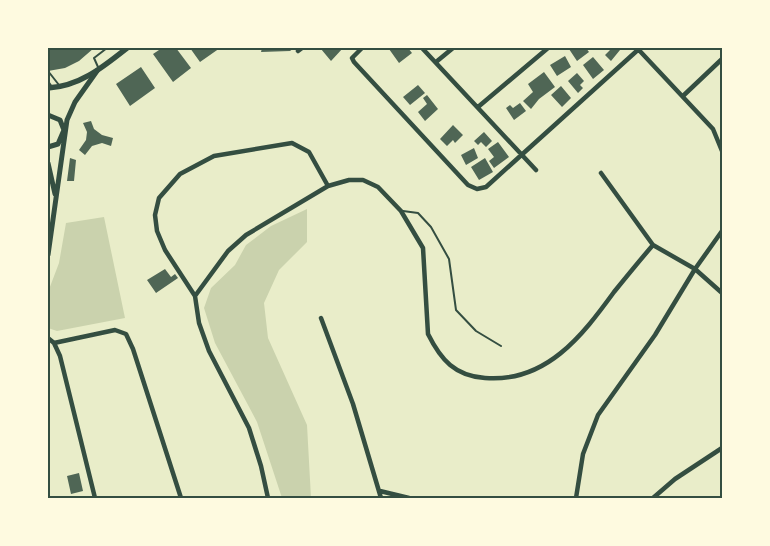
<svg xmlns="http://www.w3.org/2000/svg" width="770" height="546" viewBox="0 0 770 546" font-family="Rubik,sans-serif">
  <rect width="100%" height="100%" fill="#e9edc9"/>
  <!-- green -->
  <path fill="#cad2ad" d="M307,209V242L279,270L264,303L268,338L307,425L311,498H282L257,422L215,343L204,308L211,288L235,265L246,245L271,226Z
    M104,217L125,318L57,331L48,328V292L59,263L66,223Z"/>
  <!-- building -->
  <path fill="#4f6655" d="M48,48H94L79,61L65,68L48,71Z
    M162,48H176L191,68L173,82L153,54Z
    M190,48H220L200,62Z
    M262,48H294L290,51L261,52Z
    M322,48H343L331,61L321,49Z
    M390,48H408L412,53L399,63L389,49Z
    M571,48H586L589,52L577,61L569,49Z
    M608,48H617L620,50L611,61L605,55L610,50Z
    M565,56L571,67L557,76L550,65Z
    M593,57L604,70L593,79L583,65Z
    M141,67L155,88L130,106L116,84Z
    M544,72L555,87L539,99L531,109L523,101L533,92L528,84Z
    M577,73L584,81L580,85L583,88L578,93L568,81Z
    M418,85L425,93L410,105L403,97Z
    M561,86L571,98L562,107L551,95Z
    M427,95L438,109L425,121L418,112L427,104L423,98Z
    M520,103L526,111L514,120L506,108L510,105L513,108Z
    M91,121L94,129L102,135L113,138L111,146L102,143L92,146L85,155L79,150L86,140L87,132L83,123Z
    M453,125L463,135L455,143L453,140L447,146L440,139Z
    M484,132L492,141L486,147L481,142L478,145L474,141Z
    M498,142L509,157L494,168L489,161L494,157L488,149Z
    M474,148L478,158L466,165L461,155Z
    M70,158L76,160L74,181H67Z
    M485,158L493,172L479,180L471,167Z
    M165,269L171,277L175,274L178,278L156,293L147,280Z
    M79,473L83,491L71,494L67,476Z"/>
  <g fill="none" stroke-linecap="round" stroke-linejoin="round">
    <!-- service -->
    <path stroke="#344e41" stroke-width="2" d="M98,67L94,58L107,48
      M48,71L59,85
      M48,81L52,87
      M403,211L418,213L431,227L449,259L456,310L476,331L501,346"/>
    <!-- minor -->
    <path stroke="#344e41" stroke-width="4.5" d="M362,48L352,58L354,62L468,185L477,189L486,187L640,48
      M422,48L536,170
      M637,48L713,129L722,151
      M298,51L302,48
      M436,62L453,48
      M684,95L722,59
      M478,107L548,48
      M601,173L653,245L695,269L722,293
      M195,296L165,250L157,231L155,215L159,198L180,174L214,156L292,143L309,152L328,186
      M321,318L353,404L381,498
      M48,338L54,343L60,356L95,498
      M54,343L115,330L126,334L133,349L181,498
      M380,491L409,498
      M268,498L261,466L249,428L209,351L199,323L195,296L228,251L246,235L328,186L349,180H363L378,187L401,211L423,248L428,334C441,360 455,376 485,378C546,383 582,336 614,292C627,276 640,260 653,245
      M576,498L583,454L598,415L655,335L695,269L722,231
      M653,498L675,479L722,448"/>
    <!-- tertiary -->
    <path stroke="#344e41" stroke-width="5" d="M48,115L60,120L64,130L58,144L48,147
      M48,163L55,194
      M48,255L67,120L75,102L97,71"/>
    <!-- secondary -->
    <path stroke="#344e41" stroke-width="5.5" d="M48,88C80,86 103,67 127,48"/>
  </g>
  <!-- border -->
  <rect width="770" height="546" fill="none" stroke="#fefae0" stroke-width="98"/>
  <rect x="49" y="49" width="672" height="448" fill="none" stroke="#344e41" stroke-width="2"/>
</svg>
